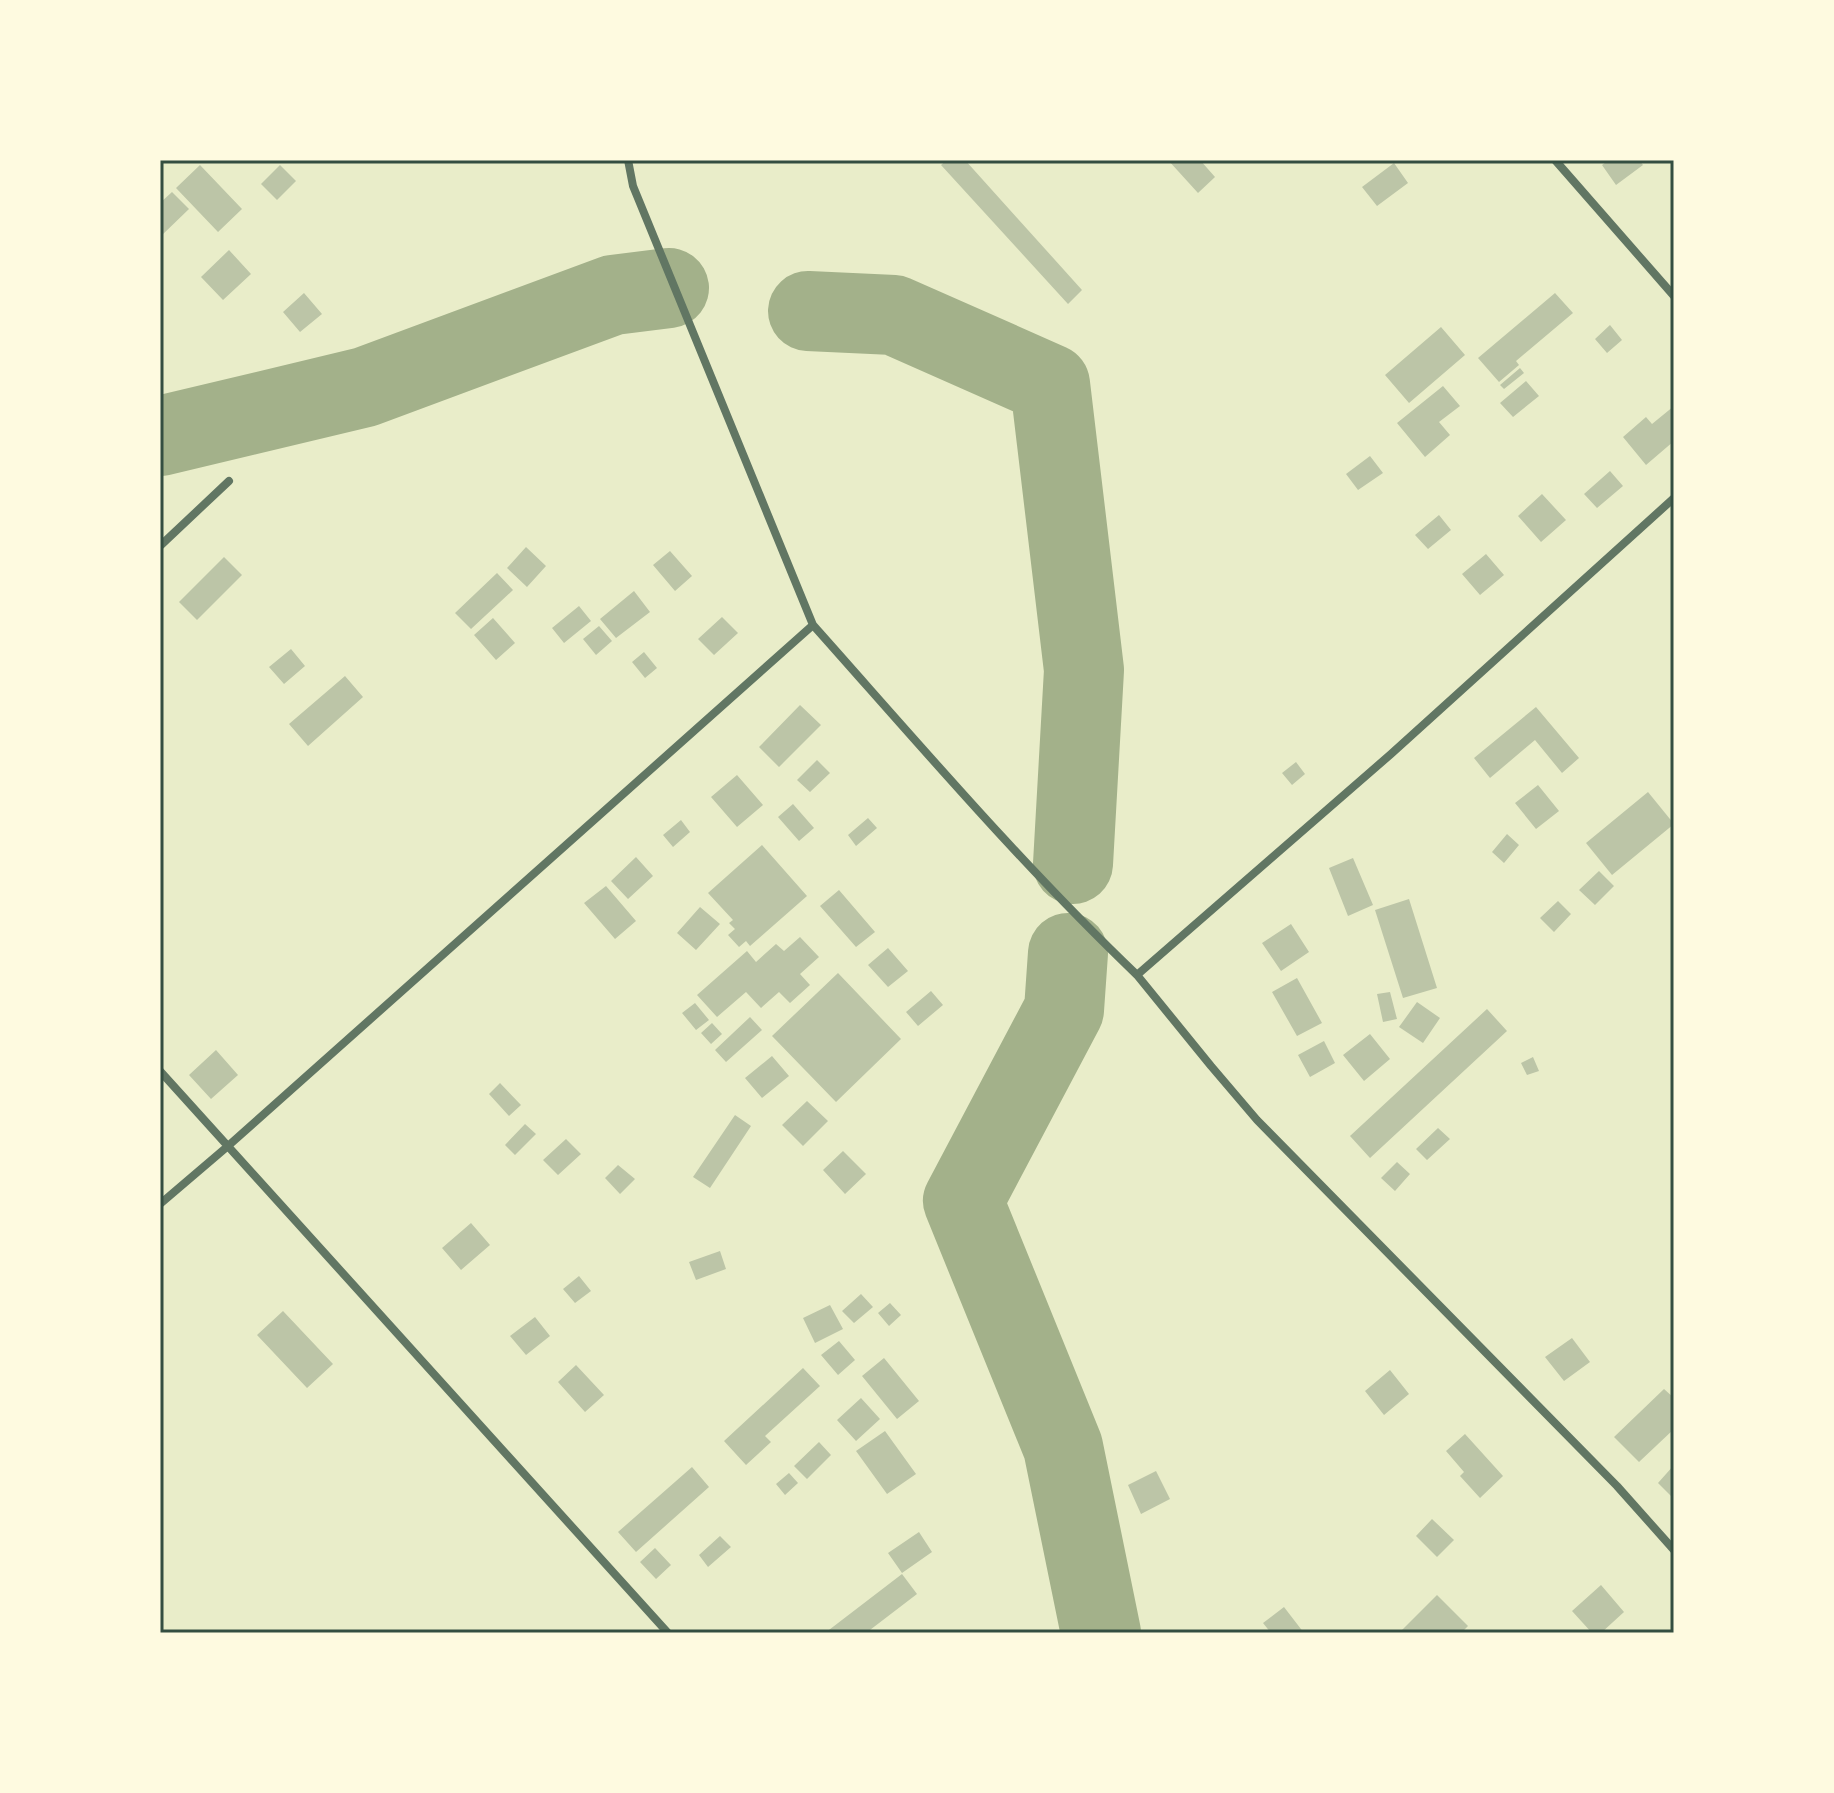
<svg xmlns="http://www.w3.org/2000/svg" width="1834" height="1793" viewBox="0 0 1834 1793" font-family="'DM Sans',sans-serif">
  <rect width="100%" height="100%" fill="#e9edc9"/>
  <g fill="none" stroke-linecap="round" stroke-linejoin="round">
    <!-- river -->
    <path stroke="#a3b18a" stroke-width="80" d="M808,311L894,315L1050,384L1084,670L1073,864
      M160,436L365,387L613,295L669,288
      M1068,953L1064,1010L963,1201L1063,1447L1101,1633"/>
  </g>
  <!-- building -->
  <path fill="#bcc5a7" d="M947,160H965L1082,290L1068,304L941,165Z
    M1168,160H1200L1215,177L1198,193Z
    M1609,160H1639L1643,165L1616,185L1602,165Z
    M1394,163L1408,183L1377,206L1362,187Z
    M200,165L242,209L218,232L176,188Z
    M280,165L296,181L277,200L261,184Z
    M172,192L189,209L160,237V203Z
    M229,250L251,274L223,300L201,277Z
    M304,293L322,314L300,332L283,312Z
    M1555,293L1573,313L1516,361L1519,365L1499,382L1478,358Z
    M1610,325L1622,340L1607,353L1595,339Z
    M1441,327L1465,355L1409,403L1385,375Z
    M1520,368L1524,373L1504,389L1500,385Z
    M1526,381L1539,396L1513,417L1500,403Z
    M1443,386L1460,406L1439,422L1450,435L1425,457L1397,423Z
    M1674,406V441L1646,465L1623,437L1646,417L1652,424Z
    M1370,456L1383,473L1358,490L1346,474Z
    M1610,471L1623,486L1597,508L1584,494Z
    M1542,494L1566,520L1541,542L1518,516Z
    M1439,515L1451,530L1428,549L1415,535Z
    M526,547L546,566L527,587L507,568Z
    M670,551L692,576L675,591L653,565Z
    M1486,554L1504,575L1480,595L1462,574Z
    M224,557L242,575L197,620L179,602Z
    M497,573L513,590L471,629L455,613Z
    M634,591L650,612L616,638L600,619Z
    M579,606L591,621L564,643L552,628Z
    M722,617L738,633L714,655L698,639Z
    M493,618L515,643L496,660L474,635Z
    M599,626L612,641L596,655L583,639Z
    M291,649L305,666L284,684L269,667Z
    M644,652L657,668L645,678L632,662Z
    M345,676L363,697L308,746L289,724Z
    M800,705L821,725L779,767L759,747Z
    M1536,707L1579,758L1562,773L1535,740L1490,778L1474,758Z
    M817,760L830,773L810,792L797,780Z
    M1296,762L1305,774L1292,785L1282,773Z
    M737,775L763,805L737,827L711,797Z
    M1538,785L1559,811L1536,829L1515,803Z
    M1648,792L1674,824L1612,875L1586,843Z
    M793,804L814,828L799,841L778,817Z
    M868,818L877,828L856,846L848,835Z
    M681,820L690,832L673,847L663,835Z
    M1507,834L1519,845L1504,863L1492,852Z
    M762,845L807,896L750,946L746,941L739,947L728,935L735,929L729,923L733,920L708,893Z
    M636,857L653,876L628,899L611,881Z
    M1353,858L1373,905L1348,916L1329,868Z
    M1599,871L1614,886L1595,905L1579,890Z
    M606,886L636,921L615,939L584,903Z
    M839,890L875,932L856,947L820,906Z
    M1409,899L1437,988L1403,998L1375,910Z
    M1558,901L1571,914L1554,932L1540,918Z
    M700,907L720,924L696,950L677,933Z
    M1291,924L1309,952L1281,971L1262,943Z
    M800,937L819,957L800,974L810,985L790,1003L779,992L761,1008L746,992L717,1017L697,995L747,951L756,962L776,944L784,951Z
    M888,948L908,971L888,987L868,965Z
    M838,973L901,1039L836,1102L772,1036Z
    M1297,978L1322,1023L1297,1036L1272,992Z
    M931,991L943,1005L918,1026L906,1012Z
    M1390,992L1397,1019L1383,1022L1377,994Z
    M1417,1002L1440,1018L1423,1043L1399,1027Z
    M695,1003L709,1020L696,1030L682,1013Z
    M1487,1009L1507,1031L1370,1158L1350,1136Z
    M750,1017L762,1030L726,1062L715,1050Z
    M712,1023L722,1034L711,1044L701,1033Z
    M1370,1034L1390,1059L1364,1081L1343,1055Z
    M1324,1041L1335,1063L1310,1077L1298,1055Z
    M216,1050L238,1075L211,1099L189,1075Z
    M772,1056L789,1076L762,1098L745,1078Z
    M1533,1057L1539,1071L1527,1075L1521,1063Z
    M500,1083L521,1105L509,1116L489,1094Z
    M807,1101L828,1121L803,1146L782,1125Z
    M735,1115L751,1126L710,1188L693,1177Z
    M525,1124L536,1134L515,1155L505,1145Z
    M1438,1128L1450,1139L1427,1160L1416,1149Z
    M566,1139L581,1154L558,1175L543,1160Z
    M843,1151L866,1174L845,1194L823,1170Z
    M1397,1162L1410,1174L1395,1191L1381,1178Z
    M618,1165L635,1179L620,1194L605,1178Z
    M471,1223L490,1245L461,1270L442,1248Z
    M720,1251L726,1269L696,1280L689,1262Z
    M579,1276L591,1291L575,1303L563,1289Z
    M861,1294L873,1307L854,1323L842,1311Z
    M890,1303L901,1315L889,1326L878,1313Z
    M830,1305L843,1329L815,1343L803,1318Z
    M283,1311L333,1364L307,1388L257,1335Z
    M535,1317L550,1336L526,1355L510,1336Z
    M1572,1338L1590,1362L1564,1381L1545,1357Z
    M839,1341L855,1360L838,1375L821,1355Z
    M884,1358L919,1401L897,1419L862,1376Z
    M576,1365L604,1395L585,1412L558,1382Z
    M803,1368L820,1386L765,1436L771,1442L746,1465L724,1441Z
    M1390,1370L1409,1394L1384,1415L1365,1391Z
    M1664,1389L1674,1398V1429L1639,1462L1614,1437Z
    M861,1398L880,1419L856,1441L837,1420Z
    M885,1431L916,1474L887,1494L856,1451Z
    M1465,1434L1503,1476L1480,1498L1460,1476L1464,1472L1446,1451Z
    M819,1442L831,1455L807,1479L794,1466Z
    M1674,1465V1499L1658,1483Z
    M692,1467L709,1487L636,1552L618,1532Z
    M1156,1471L1170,1499L1141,1514L1128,1485Z
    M789,1473L798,1483L785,1495L776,1484Z
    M1432,1519L1454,1540L1437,1557L1416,1536Z
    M919,1532L932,1552L902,1573L888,1553Z
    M720,1536L731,1547L708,1567L699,1555Z
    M655,1548L671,1565L656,1579L640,1562Z
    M902,1574L917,1594L866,1633H825Z
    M1601,1585L1624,1612L1601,1633H1592L1572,1611Z
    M1437,1595L1468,1626L1461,1633H1399Z
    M1284,1607L1304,1633H1271L1263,1623Z"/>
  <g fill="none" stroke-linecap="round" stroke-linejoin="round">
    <!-- minor -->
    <path stroke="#617663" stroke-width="8" d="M1555,160L1674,296
      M1674,498L1391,754L1137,975L1211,1066L1257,1120L1617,1486L1674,1550
      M160,546L229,481
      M813,625C919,744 1022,865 1137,975
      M160,1071L668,1633
      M160,1204L228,1146L813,625L633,186L628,160"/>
  </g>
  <!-- border -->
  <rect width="1834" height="1793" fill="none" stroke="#fefae0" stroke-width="324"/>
  <rect x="162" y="162" width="1510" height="1469" fill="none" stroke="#344e41" stroke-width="3"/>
</svg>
